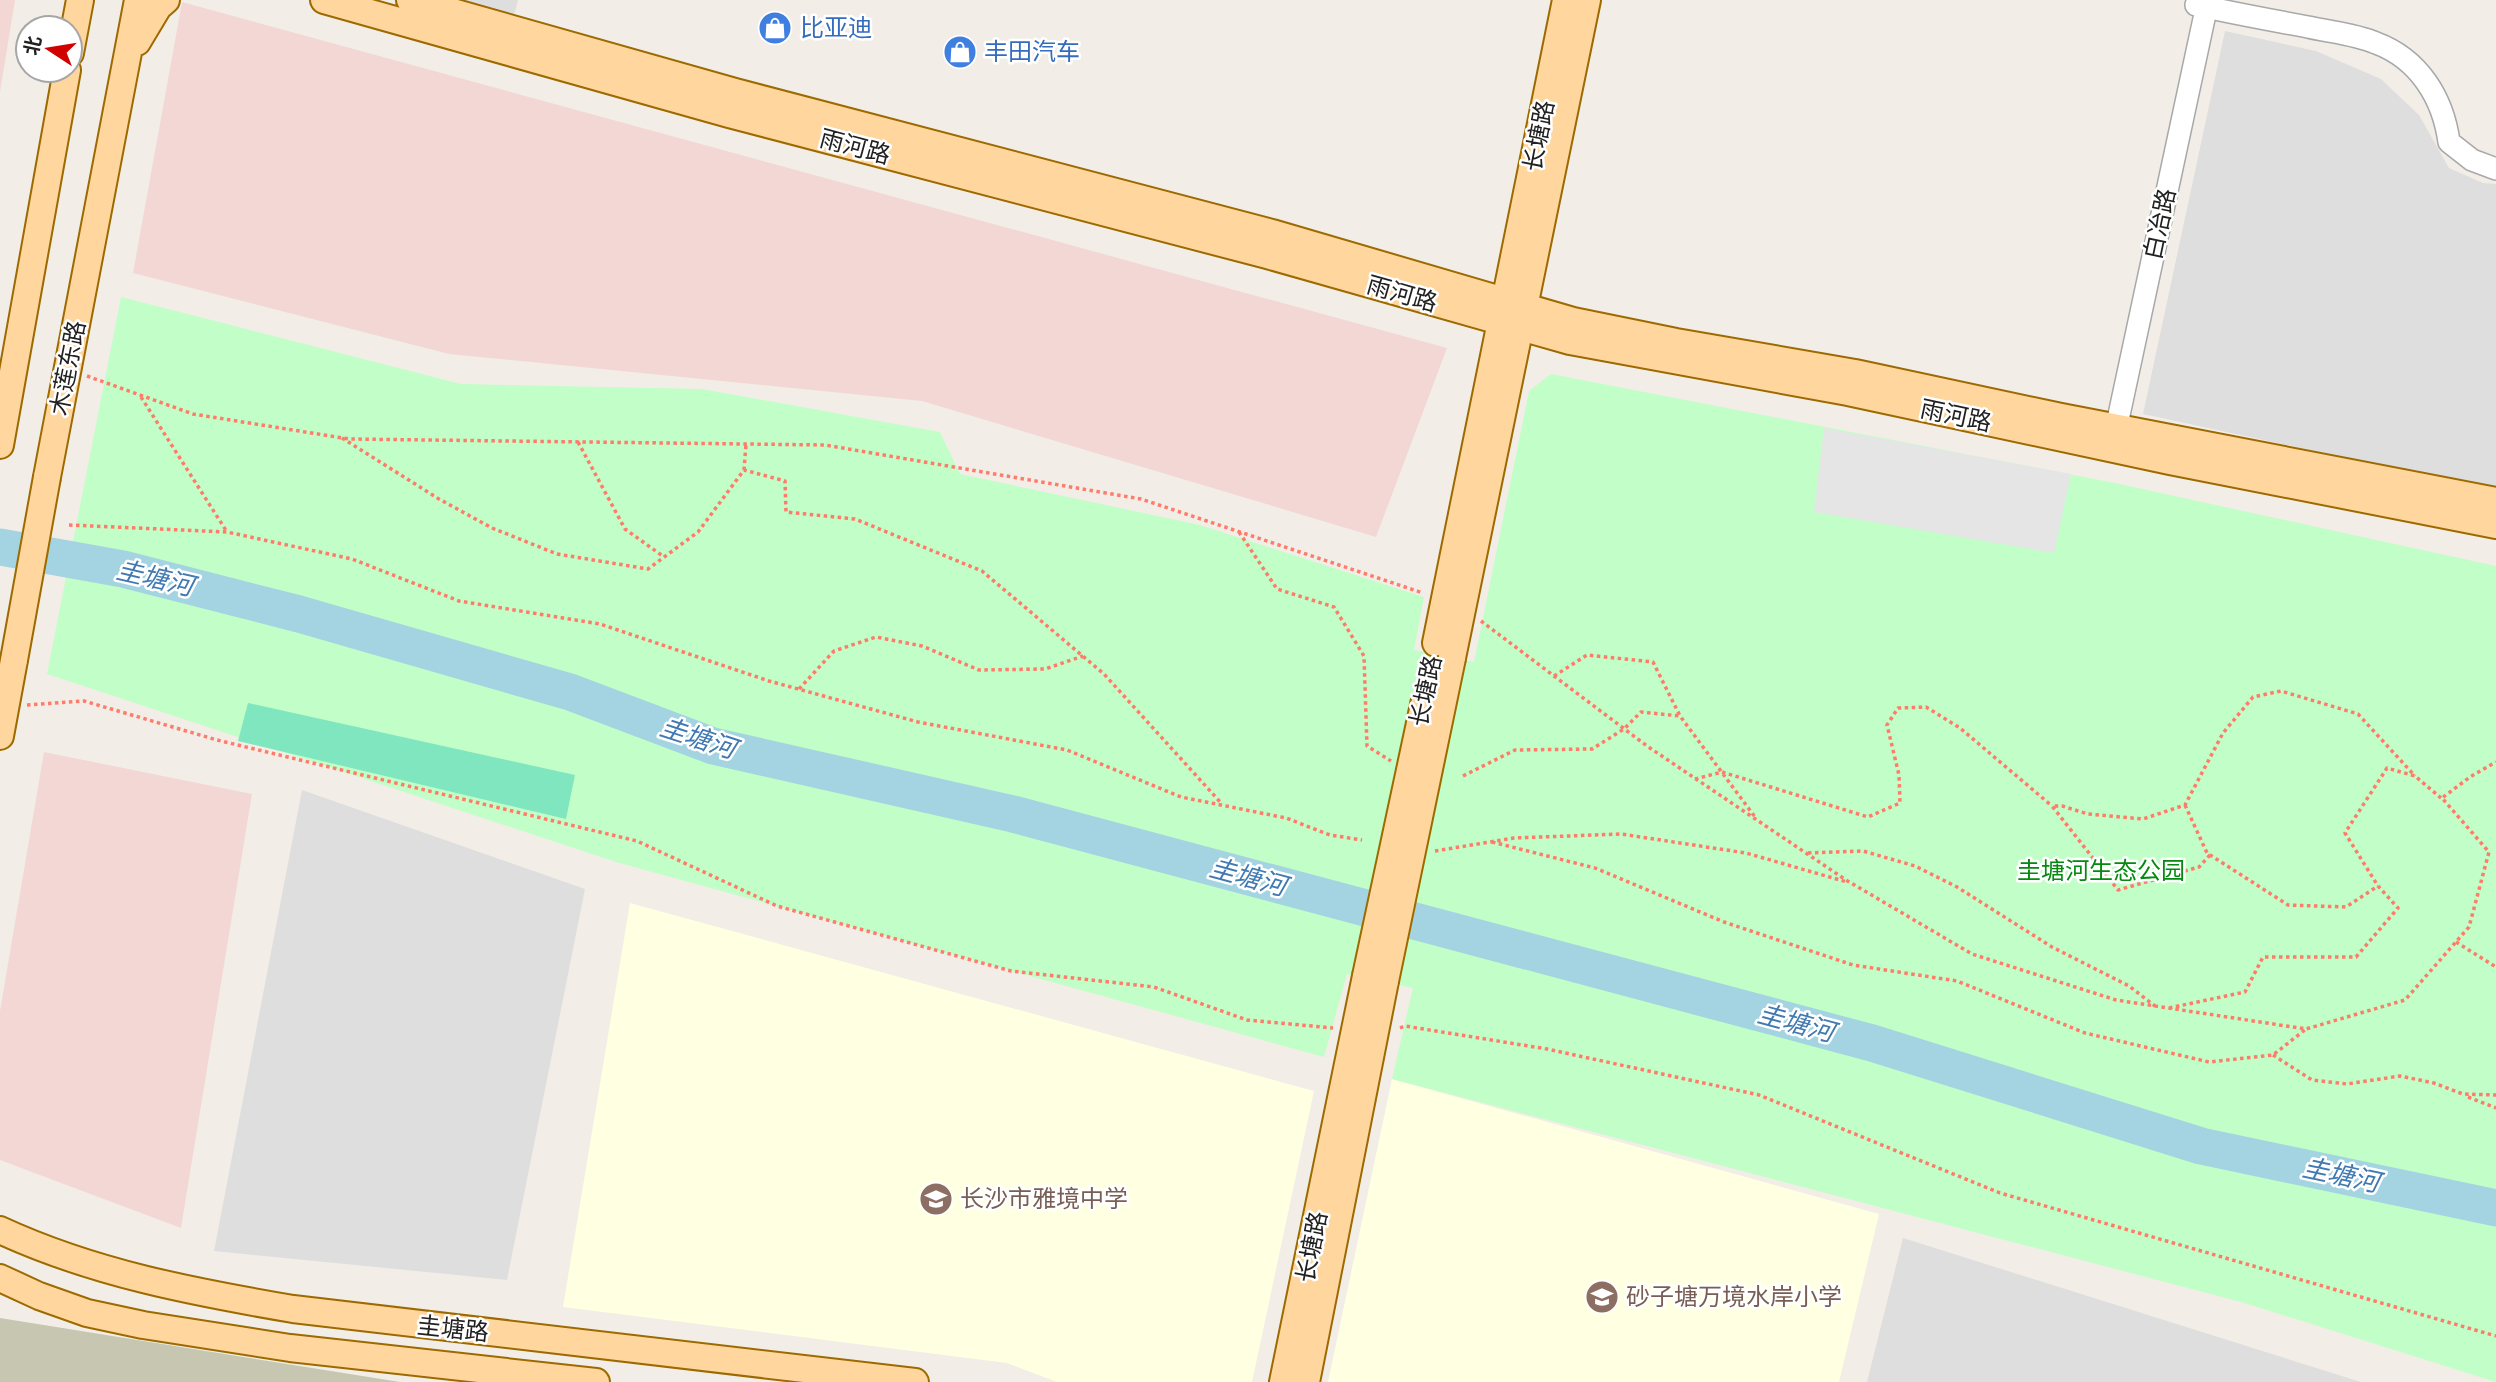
<svg xmlns="http://www.w3.org/2000/svg" width="2496" height="1382" viewBox="0 0 2496 1382" font-family="Jost,'Noto Sans SC',sans-serif">
  <rect width="100%" height="100%" fill="#f2eee7"/>
  <!-- residential -->
  <path fill="#dfdede" d="M457,0H518L514,16Z
    M2225,31L2316,51L2381,79L2419,115L2449,168L2483,183L2496,184V490L2143,414Z
    M302,790L585,889L507,1280L214,1251Z
    M1903,1238L2361,1382H1867Z"/>
  <!-- commercial -->
  <path fill="#f3d7d5" d="M0,0H15L0,92Z
    M182,2L1447,348L1376,537L922,401L449,354L133,273Z
    M44,752L252,794L181,1228L0,1160V1011Z"/>
  <!-- education -->
  <path fill="#ffffe2" d="M630,903L1314,1091L1252,1382H1057L1007,1363L563,1307Z
    M1392,1079L1879,1214L1839,1382H1328Z"/>
  <!-- construction -->
  <path fill="#c7c7b1" d="M0,1318L400,1382H0Z"/>
  <!-- park -->
  <path fill="#c2fec7" d="M121,297L461,384L702,389L940,432L960,474L1200,525L1424,597L1414,650L1474,662L1529,391L1551,374L2115,483L2496,566V1382L2241,1302L1392,1079L1413,988L1347,974L1324,1057L616,862L47,674Z"/>
  <!-- pitch -->
  <path fill="#7fe6bf" d="M248,703L575,775L566,819L238,741Z"/>
  <!-- parking -->
  <path fill="#e5e5e5" d="M1824,428L2071,474L2054,553L1814,512Z"/>
  <g fill="none" stroke-linecap="round" stroke-linejoin="round">
    <!-- river -->
    <path stroke="#a4d4e2" stroke-width="37" d="M0,547L123,569L299,614L570,692L713,746L1013,814L1872,1043L2201,1146L2496,1208"/>
    <defs>
      <path id="minor" d="M2196,5C2233,13 2270,20 2308,27C2330,32 2355,34 2376,43C2419,59 2443,98 2449,142L2472,160L2496,169
        M2113,443L2208,0"/>
      <path id="major" d="M324,0L729,114L1267,255L1570,341L1848,392L2170,461L2496,525
        M410,0L735,92L1272,233L1573,321L1676,342L1855,373L2061,417L2496,501
        M137,42L158,7L166,0
        M70,53L80,0
        M0,445L67,70
        M47,477L138,0
        M1436,643L1566,0
        M1452,658L1587,0
        M0,736L14,660
        M0,1230C93,1273 193,1292 293,1309L915,1382
        M0,1278L39,1296L87,1313L143,1325L290,1348L596,1382
        M1283,1382L1366,976
        M1306,1382L1385,981"/>
    </defs>
    <!-- minor casing -->
    <use href="#minor" stroke="#a8a8a8" stroke-width="24"/>
    <!-- major casing -->
    <use href="#major" stroke="#9d6a00" stroke-width="30"/>
    <!-- path -->
    <path stroke="#ff7b6a" stroke-width="3.5" stroke-dasharray="3.5 3.5" stroke-linecap="butt" d="M87,376L193,414L349,439L825,445L1141,499L1423,593
      M141,397L227,532
      M342,438L439,499L492,528L557,554L648,569L698,532L744,470L785,481L786,512L855,519L982,571L1104,674L1222,804
      M578,442L625,529L664,557
      M744,470L746,444
      M69,525L227,532L352,559L459,601L600,624L769,681L918,722L1067,750L1181,797L1286,818L1330,835L1362,840
      M1239,532L1277,589L1334,607L1364,656L1367,746L1391,761
      M1481,621L1647,746L1846,880L1972,954L2116,1000L2306,1029L2405,1000L2469,927L2489,852L2442,798L2470,777L2496,762
      M1554,676L1587,655L1653,662L1680,716L1755,817
      M799,689L834,651L876,637L922,646L979,670L1045,669L1083,656
      M27,705L84,701L217,740L637,841L777,906L1011,971L1154,987L1247,1020L1333,1028
      M1463,776L1515,750L1592,749L1624,729L1641,712L1680,716
      M1695,779L1722,772L1868,817L1900,803L1899,775L1887,725L1898,708L1926,707L1960,728L2052,806
      M2185,805L2207,853L2288,905L2346,907L2378,886
      M1492,842L1595,868L1724,922L1853,965L1957,981L2085,1033L2209,1062L2273,1055L2306,1029
      M1435,851L1514,838L1621,834L1746,853L1847,882
      M1808,853L1863,851L1915,866L1957,887L2052,947L2129,986L2155,1006
      M2210,855L2199,867L2118,890L2052,806H2062L2088,814L2143,819L2185,805L2223,733L2253,697L2281,691L2358,714L2415,776
      M2456,942L2496,967
      M2169,1008L2245,992L2263,957H2356L2398,908L2378,886L2345,833L2387,768L2415,776L2441,798
      M1400,1028L1405,1026L1547,1049L1759,1095L2000,1193L2496,1336
      M2273,1055L2312,1080L2347,1084L2400,1076L2434,1083L2463,1094L2496,1095
      M2468,1097L2496,1108"/>
    <!-- minor -->
    <use href="#minor" stroke="#fff" stroke-width="21"/>
    <!-- major -->
    <use href="#major" stroke="#ffd69e" stroke-width="26"/>
    <defs>
      <path id="major-bridge" d="M14,660L47,477
        M1366,976L1425,700
        M1385,981L1452,658"/>
    </defs>
    <!-- major-bridge casing -->
    <use href="#major-bridge" stroke="#9d6a00" stroke-width="30" stroke-linecap="butt"/>
    <!-- major-bridge -->
    <use href="#major-bridge" stroke="#ffd69e" stroke-width="26"/>
  </g>
  <!-- icons -->
  <defs>
    <symbol id="shop-disc" viewBox="-11 -11 22 22"><circle r="9.5" fill="#3f7fe0" stroke="#fff"/><path d="M-5-2.5h2.3a2.7 3.5 0 0 1 5.4 0H5L5.5 6h-11ZM-1.5-2.5h3a1.5 2.3 0 0 0-3 0Z" fill="#fff"/></symbol>
    <symbol id="school-disc" viewBox="-11 -11 22 22"><circle r="9.5" fill="#8d6e63" stroke="#fff"/><path d="M0-5L7-2L0 1L-7-2ZM-4 1L0 2.5L4 1V4Q0 6-4 4Z" fill="#fff"/></symbol>
  </defs>
  <g fill-rule="evenodd">
    <use href="#shop-disc" x="756" y="9" width="38" height="38"/>
    <use href="#shop-disc" x="941" y="33" width="38" height="38"/>
    <use href="#school-disc" x="917" y="1180" width="38" height="38"/>
    <use href="#school-disc" x="1583" y="1278" width="38" height="38"/>
  </g>
  <g text-anchor="middle" stroke-width="5" stroke-linejoin="round" paint-order="stroke">
    <!-- shop labels -->
    <g font-size="24" fill="#366cbe" stroke="#fff" text-anchor="start">
      <text x="800" y="36">比亚迪</text>
      <text x="984" y="60">丰田汽车</text>
    </g>
    <!-- street labels -->
    <g font-size="24" fill="#212121" stroke="#fff">
      <text transform="translate(1539 136) rotate(-79)" y="8">长塘路</text>
      <text transform="translate(855 147) rotate(15)" y="8">雨河路</text>
      <text transform="translate(2160 224) rotate(-78)" y="8">白冶路</text>
      <text transform="translate(1402 294) rotate(16)" y="8">雨河路</text>
      <text transform="translate(68 368) rotate(-79)" y="8">木莲东路</text>
      <text transform="translate(1956 416) rotate(12)" y="8">雨河路</text>
      <text transform="translate(1426 691) rotate(-78)" y="8">长塘路</text>
      <text transform="translate(1312 1247) rotate(-79)" y="8">长塘路</text>
      <text transform="translate(453 1329) rotate(6)" y="8">圭塘路</text>
    </g>
    <!-- park labels -->
    <g font-size="24" fill="#038a0f" stroke="#fff">
      <text x="2101" y="879">圭塘河生态公园</text>
    </g>
    <!-- education labels -->
    <g font-size="24" fill="#785e54" stroke="#fff" text-anchor="start">
      <text x="960" y="1207">长沙市雅境中学</text>
      <text x="1626" y="1305">砂子塘万境水岸小学</text>
    </g>
    <!-- water labels -->
    <g font-size="26" font-style="italic" fill="#4179b1" stroke="#fff">
      <text transform="translate(155 578) rotate(13)" y="9">圭塘河</text>
      <text transform="translate(698 738) rotate(18)" y="9">圭塘河</text>
      <text transform="translate(1248 877) rotate(15)" y="9">圭塘河</text>
      <text transform="translate(1796 1023) rotate(15)" y="9">圭塘河</text>
      <text transform="translate(2341 1175) rotate(12)" y="9">圭塘河</text>
    </g>
  </g>
  <!-- north arrow -->
  <g transform="translate(49 49) rotate(282)"><circle r="33" fill="#ffffff" stroke="#a6a6a6" stroke-width="2"/>
  <path d="M0-5L12 26L0 18L-12 26Z" fill="#d10100"/>
  <text y="-10" font-size="19" font-weight="bold" text-anchor="middle" fill="#212121">北</text>
  </g>
</svg>
